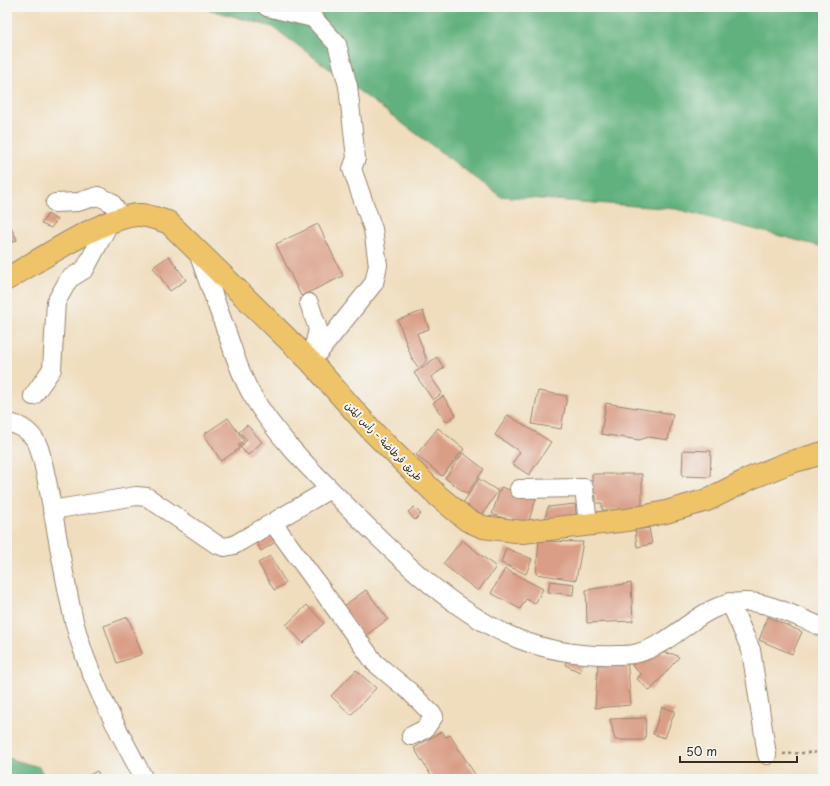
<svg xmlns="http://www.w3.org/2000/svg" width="830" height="786" viewBox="0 0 830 786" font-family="'Playpen Sans','Playpen Sans Arabic',sans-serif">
  <rect width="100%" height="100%" fill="#f6f6f2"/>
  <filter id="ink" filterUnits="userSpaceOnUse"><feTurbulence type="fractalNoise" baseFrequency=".025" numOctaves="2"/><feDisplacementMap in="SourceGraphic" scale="8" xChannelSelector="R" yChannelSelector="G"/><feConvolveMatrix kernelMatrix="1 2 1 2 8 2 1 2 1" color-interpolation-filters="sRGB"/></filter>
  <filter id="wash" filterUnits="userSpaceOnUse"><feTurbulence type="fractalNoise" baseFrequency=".012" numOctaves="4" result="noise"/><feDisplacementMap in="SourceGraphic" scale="16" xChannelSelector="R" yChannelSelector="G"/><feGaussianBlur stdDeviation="0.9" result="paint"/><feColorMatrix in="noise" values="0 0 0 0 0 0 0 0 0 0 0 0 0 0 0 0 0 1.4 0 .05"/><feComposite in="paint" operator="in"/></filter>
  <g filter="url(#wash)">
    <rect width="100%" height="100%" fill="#f0ddbd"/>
    <!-- forest -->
    <path fill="#60b17d" stroke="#4e6e4e" d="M199,7H823V247L676,209L500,196L273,27Z
      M7,758L39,767L46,779H7Z"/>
    <g id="blocks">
      <!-- building -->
      <path fill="#da9e86" d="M48,214L57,220L51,228L41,224Z
        M7,220L17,240L7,245Z
        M318,224L343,276L301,296L276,244Z
        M169,256L186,280L170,291L153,267Z
        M423,311L429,329L417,333L427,361L419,368L412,359L398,320Z
        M437,357L444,368L431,377L442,393L433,400L414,373Z
        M538,391L567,396L561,429L532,424Z
        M443,396L456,415L446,422L433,403Z
        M606,403L673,414L668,440L649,437L639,440L601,434Z
        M508,415L551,442L529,475L512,464L520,452L495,435Z
        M228,418L244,441L239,444V449L221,461L204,434Z
        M247,425L262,442L248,455L240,447L247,440L239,432Z
        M438,428L464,449L442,476L416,455Z
        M683,450L711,451L710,477L682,476Z
        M463,453L484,469L467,494L445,478Z
        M592,474H642V510H602V503H596V496L592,494Z
        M479,479L498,491L478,521L459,509Z
        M501,487L536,499L527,526L492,514Z
        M575,504L576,514L545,519L548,507Z
        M414,507L421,514L415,520L408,512Z
        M649,528L652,544L637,547L635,530Z
        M270,529L277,541L261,551L254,538Z
        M462,540L496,567L478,591L443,564Z
        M539,541L583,542L576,580L536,574Z
        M506,548L532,559L526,574L501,563Z
        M270,556L286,583L274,590L258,563Z
        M505,569L543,589L535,604L526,599L520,609L491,593Z
        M550,581L574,584L573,595L548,592Z
        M631,583L633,621L587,623L586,590Z
        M366,590L388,619L364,637L342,607Z
        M307,605L324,623L303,643L286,625Z
        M128,617L142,654L117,663L104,626Z
        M768,617L802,632L792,654L759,640Z
        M650,651L673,654L679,657L650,691L637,679L641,674L632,666L642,654Z
        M568,656L584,662L580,672L565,665Z
        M627,658L631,705L595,708L598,662Z
        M356,670L376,688L351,715L331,696Z
        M662,707L675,711L665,738L653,734Z
        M646,718L645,740H615L610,719Z
        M442,731L446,737L450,735L476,776L472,779H433L414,748Z
        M97,771L102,779H82Z"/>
    </g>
  </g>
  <g filter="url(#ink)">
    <use href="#blocks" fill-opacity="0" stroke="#96846e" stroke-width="1"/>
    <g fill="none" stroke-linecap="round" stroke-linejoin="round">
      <defs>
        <path id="minor" d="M267,7L313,18L337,44L348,86L356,158L352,169L373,229L378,265L374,283L311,362
          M55,203L78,202L98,196L111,202L122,218
          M198,253C208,281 218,309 228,336C235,356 241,377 252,395C273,431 304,463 333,492C385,545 449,611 518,639C549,651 584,656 617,655C624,655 632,655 638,653C679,642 701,600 747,602C770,602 801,619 823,627
          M309,303L318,329L311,359
          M33,396L52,369L56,302L69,279L85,269L110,222
          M7,423C21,424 34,434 39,448C45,467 48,487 52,507C59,545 65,583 74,621C88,677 117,728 144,779
          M519,489L584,488L588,523
          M52,510L136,496L147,497L216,544L225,547L234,545L330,489
          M273,523L375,663L409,691L434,716L425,729L411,736
          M730,602L751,650L767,755"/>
        <path id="major" d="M7,279C36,262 110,213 141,215C150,216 160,220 168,222L311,362L374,433L438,496L467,520L483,527L523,532L627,520L666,512L707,500L751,478L788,463L823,453"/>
      </defs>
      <!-- minor casing -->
      <use href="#minor" stroke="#96846e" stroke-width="20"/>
      <!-- major casing -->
      <use href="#major" stroke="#96846e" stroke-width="24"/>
      <!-- path -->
      <path stroke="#96846e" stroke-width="2.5" stroke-dasharray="3 3" stroke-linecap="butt" d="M783,754L823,752"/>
      <!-- minor -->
      <use href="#minor" stroke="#fff" stroke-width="18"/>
      <!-- major -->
      <use href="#major" stroke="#efc469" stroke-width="22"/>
    </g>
  </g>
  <g text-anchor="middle" stroke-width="4" stroke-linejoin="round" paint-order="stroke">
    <!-- street labels -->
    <g font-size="10" fill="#3b2a1e" stroke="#f6f6f2">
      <text transform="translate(384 441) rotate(46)" y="4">طريق قرطاضة - رأس المتن</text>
    </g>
  </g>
  <!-- margin -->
  <rect width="830" height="786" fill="none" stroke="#f6f6f2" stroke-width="24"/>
  <!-- scale -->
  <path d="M680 756v6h117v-6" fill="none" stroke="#3b2a1e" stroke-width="2"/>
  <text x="686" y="756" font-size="12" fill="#3b2a1e" stroke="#f6f6f2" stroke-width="3" paint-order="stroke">50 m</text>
</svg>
